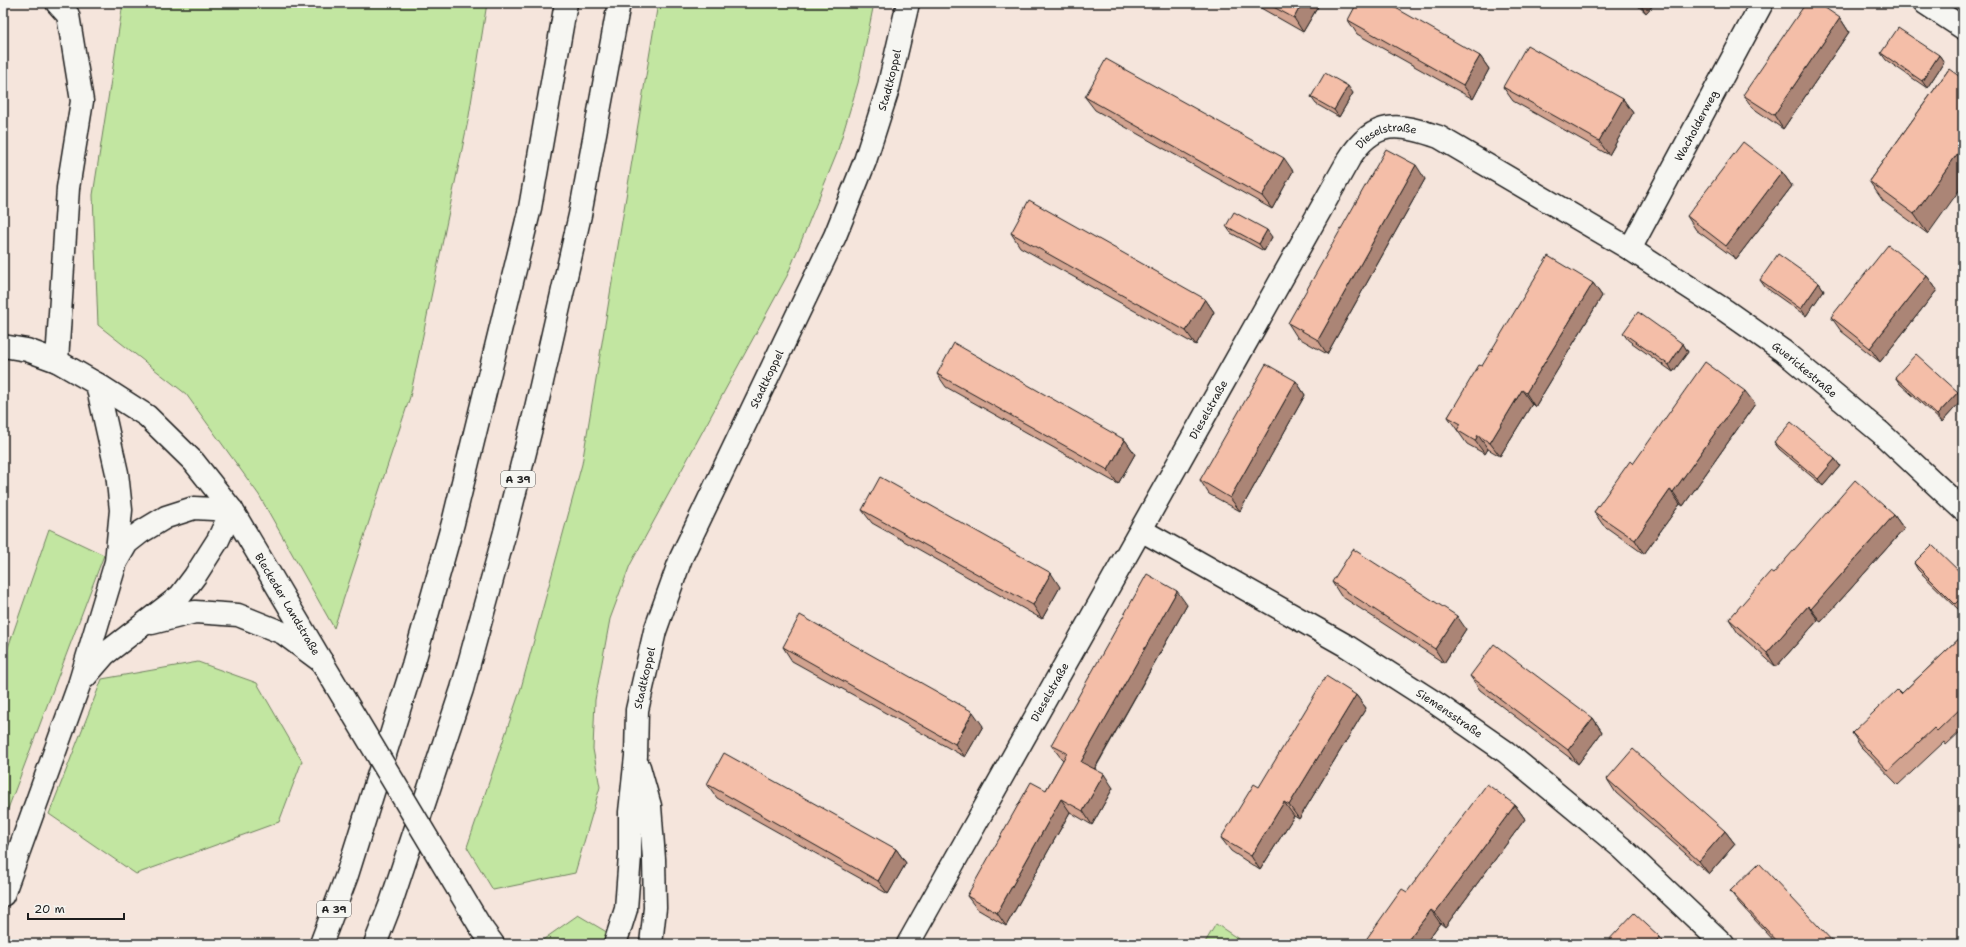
<svg xmlns="http://www.w3.org/2000/svg" width="1966" height="947" viewBox="0 0 1966 947" font-family="'Shantell Sans',sans-serif">
  <rect width="100%" height="100%" fill="#f5e5dc"/>
  <filter id="ink" filterUnits="userSpaceOnUse"><feTurbulence type="fractalNoise" baseFrequency=".025" numOctaves="2"/><feDisplacementMap in="SourceGraphic" scale="8" xChannelSelector="R" yChannelSelector="G"/><feConvolveMatrix kernelMatrix="1 2 1 2 8 2 1 2 1" color-interpolation-filters="sRGB"/></filter>
  <g filter="url(#ink)">
    <!-- green -->
    <path fill="#c2e6a1" stroke="#6f815e" d="M123,3H487L469,116L410,397L334,628L259,495L186,394L98,325L93,195Z
      M658,3H874L858,83L837,153L787,276L630,565L610,619L595,700L593,749L600,787L575,873L493,890L467,847L521,688L582,464Z
      M49,529L104,555L3,822V662Z
      M198,662L257,683L302,761L279,822L136,874L49,814L102,679Z
      M578,915L610,934L604,944H537Z
      M1216,924L1246,944H1204Z"/>
    <g fill="none" stroke-linecap="round" stroke-linejoin="round">
      <defs>
        <g id="minor">
          <path d="M1925,3L1963,28"/>
          <path id="s1" d="M1630,249L1762,3"/>
          <path id="s2" d="M3,346L27,350L57,361L97,384L147,416L194,462L232,510L322,662"/>
          <path d="M57,361L68,188L82,101L68,15L57,3"/>
          <path id="s3" d="M1141,530L1345,645L1437,704L1506,752L1623,849L1723,944"/>
          <path d="M639,767L650,806L654,859L655,908L651,944"/>
          <path d="M480,926L493,944"/>
          <path id="s4" d="M615,944L626,909L630,856V812L636,756L637,710L655,631L681,558L835,236L865,161L888,89L908,3"/>
          <path id="s5" d="M908,944L1349,159C1374,119 1399,123 1439,137L1630,249L1726,311L1783,351L1881,433L1963,510"/>
        </g>
        <path id="highway" d="M152,623L195,612L238,615L283,633L322,662
          M85,677L105,654L180,596L195,576L218,540L232,510L194,508L166,517L141,532L127,543L116,562
          M3,895L79,685L116,562L121,510L117,473L97,384
          M321,944L347,875L413,665L453,523L530,208L566,3
          M375,944L391,903L462,689L505,532L536,408L580,215L619,3"/>
      </defs>
      <!-- minor casing -->
      <use href="#minor" stroke="#1c1c1c" stroke-width="25"/>
      <!-- highway casing -->
      <use href="#highway" stroke="#1c1c1c" stroke-width="25"/>
      <!-- minor -->
      <use href="#minor" stroke="#f6f6f2" stroke-width="22"/>
      <!-- highway -->
      <use href="#highway" stroke="#f6f6f2" stroke-width="22"/>
      <defs>
        <path id="minor-bridge" d="M322,662L480,926"/>
      </defs>
      <!-- minor-bridge casing -->
      <use href="#minor-bridge" stroke="#1c1c1c" stroke-width="25" stroke-linecap="butt"/>
      <!-- minor-bridge -->
      <use href="#minor-bridge" stroke="#f6f6f2" stroke-width="22"/>
    </g>
    <!-- wall -->
    <path fill="#d2a390" stroke="#1c1c1c" d="M1252,3H1320L1303,32Z
      M1635,3H1655L1646,13Z
      M1840,18L1849,32L1783,129L1753,108L1743,95Z
      M1348,20L1480,56L1489,69L1473,99L1357,34Z
      M1881,53L1939,55L1944,62L1927,88L1886,60Z
      M1949,69L1928,234L1883,201L1869,181Z
      M1503,87L1623,99L1633,113L1609,155L1513,101Z
      M1353,93L1339,117L1316,104L1311,97Z
      M1085,97L1293,171L1272,209L1095,110Z
      M1782,172L1792,186L1736,259L1696,230L1687,216Z
      M1425,179L1327,354L1297,337L1288,323Z
      M1226,226L1272,237L1264,251L1231,233Z
      M1011,233L1205,299L1214,312L1196,345L1020,247Z
      M1927,276L1937,290L1880,362L1841,331L1831,317Z
      M1760,280L1819,283L1824,290L1806,316L1765,287Z
      M1593,283L1602,296L1535,407L1532,404L1500,456L1488,449L1485,454L1467,444L1448,417L1482,366Z
      M1623,333L1683,344L1688,352L1673,372L1628,340Z
      M937,374L1125,440L1135,454L1118,484L946,387Z
      M1895,377L1958,392L1963,399L1942,422L1900,384Z
      M1296,381L1305,395L1240,511L1209,494L1200,480Z
      M1755,404L1683,506L1680,504L1644,554L1603,525L1594,512L1633,464Z
      M1774,442L1835,459L1840,466L1823,486L1779,449Z
      M862,510L1060,587L1042,619L872,523Z
      M1894,515L1904,529L1821,622L1818,620L1776,667L1738,633L1729,619L1773,574Z
      M1914,563L1963,575V608L1960,611L1918,570Z
      M1332,582L1466,629L1444,663L1341,596Z
      M1187,605L1095,769L1113,788L1092,825L1070,812L1006,926L977,909L967,896L1046,790L1063,760L1061,758L1051,745Z
      M1963,635V729L1946,745L1944,742L1898,785L1861,747L1852,733L1901,694Z
      M783,647L983,726L965,757L792,661Z
      M1470,676L1593,718L1602,732L1578,764L1480,690Z
      M1356,695L1366,708L1299,819L1294,816L1260,870L1231,851L1221,838L1259,787Z
      M1607,779L1725,831L1735,844L1709,874L1616,793Z
      M707,784L896,849L906,863L888,894L717,798Z
      M1515,805L1525,819L1445,927L1440,923L1425,944H1367L1365,941L1407,892Z
      M1730,891L1835,944H1777L1740,904Z"/>
    <!-- shaded-wall -->
    <path fill="#ab8576" stroke="#1c1c1c" d="M1302,3H1320L1303,32L1294,18Z
      M1644,3H1655L1646,13L1641,6Z
      M1840,18L1849,32L1783,129L1774,115Z
      M1939,55L1944,62L1927,88L1922,81Z
      M1480,56L1489,69L1473,99L1463,85Z
      M1348,86L1353,93L1339,117L1334,110Z
      M1623,99L1633,113L1609,155L1599,141Z
      M1963,146V185L1928,234L1914,214Z
      M1284,158L1293,171L1272,209L1262,196Z
      M1416,165L1425,179L1327,354L1318,340Z
      M1782,172L1792,186L1736,259L1726,246Z
      M1267,230L1272,237L1264,251L1259,244Z
      M1927,276L1937,290L1880,362L1870,348Z
      M1593,283L1602,296L1535,407L1526,393Z
      M1819,283L1824,290L1806,316L1801,309Z
      M1205,299L1214,312L1196,345L1186,331Z
      M1683,344L1688,352L1673,372L1669,365Z
      M1296,381L1305,395L1240,511L1230,498Z
      M1522,390L1532,404L1500,456L1490,443Z
      M1745,391L1755,404L1683,506L1673,492Z
      M1958,392L1963,399L1942,422L1937,415Z
      M1478,435L1488,449L1485,454L1475,441Z
      M1125,440L1135,454L1118,484L1108,470Z
      M1835,459L1840,466L1823,486L1818,479Z
      M1670,490L1680,504L1644,554L1635,540Z
      M1894,515L1904,529L1821,622L1811,609Z
      M1051,573L1060,587L1042,619L1033,605Z
      M1177,591L1187,605L1091,775L1081,762Z
      M1808,606L1818,620L1776,667L1767,653Z
      M1457,616L1466,629L1444,663L1435,649Z
      M1356,695L1366,708L1299,819L1289,805Z
      M973,712L983,726L965,757L955,744Z
      M1593,718L1602,732L1578,764L1568,750Z
      M1104,774L1113,788L1092,825L1083,811Z
      M1061,799L1070,812L1006,926L997,913Z
      M1284,802L1294,816L1260,870L1251,856Z
      M1515,805L1525,819L1445,927L1435,913Z
      M1725,831L1735,844L1709,874L1699,861Z
      M896,849L906,863L888,894L878,881Z
      M1431,910L1440,923L1425,944H1405Z
      M1660,937L1665,944H1653Z"/>
    <!-- building -->
    <path fill="#f4bea8" stroke="#1c1c1c" d="M1266,3H1302L1294,18Z
      M1357,3H1387L1480,56L1463,85L1348,20Z
      M1638,3H1644L1641,6Z
      M1806,3H1818L1840,18L1774,115L1743,95Z
      M1898,28L1939,55L1922,81L1881,53Z
      M1527,45L1623,99L1599,141L1503,87Z
      M1106,59L1284,158L1262,196L1085,97Z
      M1949,69L1963,79V146L1914,214L1869,181Z
      M1325,73L1348,86L1334,110L1311,97Z
      M1743,142L1782,172L1726,246L1687,216Z
      M1386,149L1416,165L1318,340L1288,323Z
      M1029,200L1205,299L1186,331L1011,233Z
      M1234,212L1267,230L1259,244L1226,226Z
      M1888,245L1927,276L1870,348L1831,317Z
      M1778,254L1819,283L1801,309L1760,280Z
      M1548,256L1593,283L1526,393L1522,390L1490,443L1478,435L1475,441L1457,430L1461,424L1448,417L1479,365L1482,366Z
      M1638,312L1683,344L1669,365L1623,333Z
      M954,343L1125,440L1108,470L937,374Z
      M1916,354L1958,392L1937,415L1895,377Z
      M1705,362L1745,391L1673,492L1670,490L1635,540L1594,512L1630,461L1633,464Z
      M1266,364L1296,381L1230,498L1200,480Z
      M1791,422L1835,459L1818,479L1774,442Z
      M880,477L1051,573L1033,605L862,510Z
      M1855,480L1894,515L1811,609L1808,606L1767,653L1729,619L1770,572L1773,574Z
      M1932,545L1963,575V596L1955,604L1914,563Z
      M1353,549L1457,616L1435,649L1332,582Z
      M1147,574L1177,591L1081,762L1104,774L1083,811L1061,799L997,913L967,896L1031,782L1046,790L1067,753L1051,745Z
      M800,615L973,712L955,744L783,647Z
      M1963,635V706L1937,731L1934,728L1888,771L1852,733L1897,690L1901,694Z
      M1494,644L1593,718L1568,750L1470,676Z
      M1326,676L1356,695L1289,805L1284,802L1251,856L1221,838L1254,784L1259,787Z
      M1633,749L1725,831L1699,861L1607,779Z
      M724,753L896,849L878,881L707,784Z
      M1487,784L1515,805L1435,913L1431,910L1405,944H1369L1365,941L1402,889L1407,892Z
      M1759,863L1835,944H1780L1730,891Z
      M1634,913L1660,937L1653,944H1605Z"/>
  </g>
  <g text-anchor="middle" stroke-width="3" stroke-linejoin="round" paint-order="stroke">
    <!-- shield labels -->
    <g fill="#f6f6f2" stroke="#5d5d5c" stroke-width="1">
      <rect x="501" y="471" width="34" height="16" rx="3"/>
      <rect x="317" y="901" width="34" height="16" rx="3"/>
    </g>
    <g font-size="10" font-weight="bold" fill="#1c1c1c">
      <text x="518" y="483">A 39</text>
      <text x="334" y="913">A 39</text>
    </g>
    <!-- street labels -->
    <g font-size="11" fill="#1c1c1c" stroke="#f6f6f2">
      <text dy="4" stroke="none"><textPath href="#s4" startOffset="917">Stadtkoppel</textPath></text>
      <text dy="4" stroke="none"><textPath href="#s1" startOffset="140">Wacholderweg</textPath></text>
      <text dy="4" stroke="none"><textPath href="#s5" startOffset="948">Dieselstraße</textPath></text>
      <text dy="4" stroke="none"><textPath href="#s5" startOffset="1438">Guerickestraße</textPath></text>
      <text dy="4" stroke="none"><textPath href="#s4" startOffset="593">Stadtkoppel</textPath></text>
      <text dy="4" stroke="none"><textPath href="#s5" startOffset="613">Dieselstraße</textPath></text>
      <text dy="4" stroke="none"><textPath href="#s2" startOffset="398">Bleckeder Landstraße</textPath></text>
      <text dy="4" stroke="none"><textPath href="#s4" startOffset="269">Stadtkoppel</textPath></text>
      <text dy="4" stroke="none"><textPath href="#s5" startOffset="289">Dieselstraße</textPath></text>
      <text dy="4" stroke="none"><textPath href="#s3" startOffset="359">Siemensstraße</textPath></text>
    </g>
  </g>
  <!-- margin -->
  <rect width="1966" height="947" fill="none" stroke="#f6f6f2" stroke-width="16"/>
  <rect x="8" y="8" width="1950" height="931" fill="none" stroke="#1c1c1c" stroke-width="1.5" filter="url(#ink)"/>
  <!-- scale -->
  <path d="M28 913v6h96v-6" fill="none" stroke="#1c1c1c" stroke-width="2"/>
  <text x="34" y="913" font-size="12" fill="#1c1c1c" stroke="#f6f6f2" stroke-width="3" paint-order="stroke">20 m</text>
</svg>
